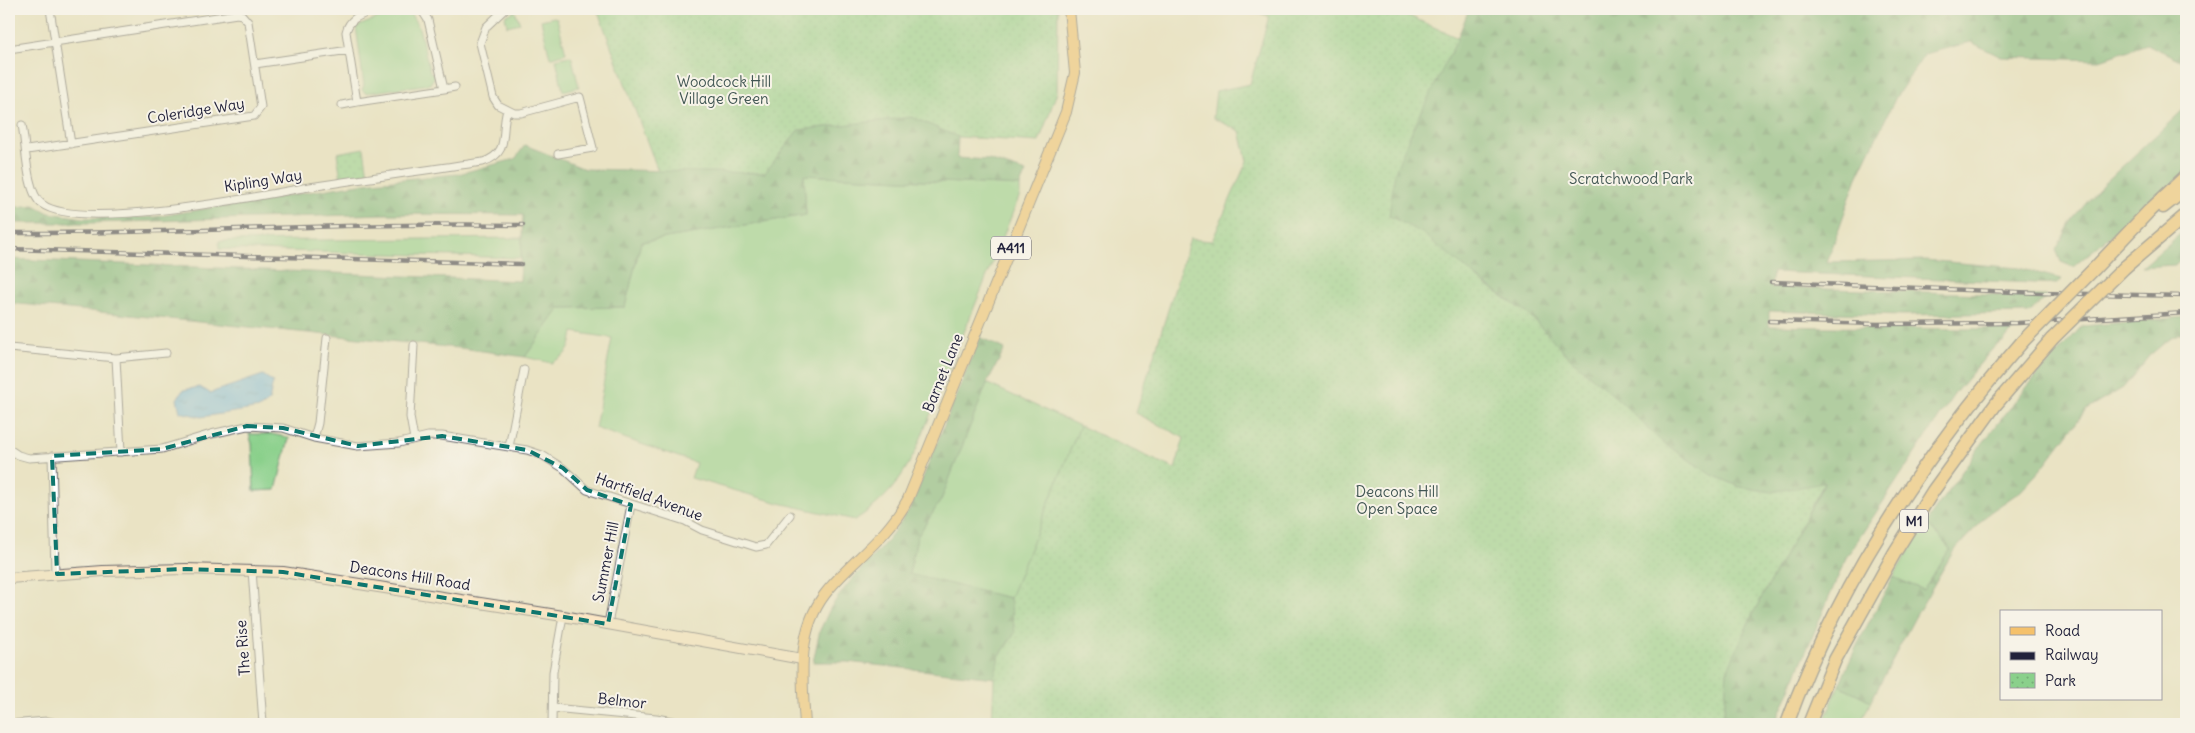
<svg xmlns="http://www.w3.org/2000/svg" width="2195" height="733" viewBox="0 0 2195 733" font-family="Delius,sans-serif">
  <defs>
    <pattern id="forest-firs" width="22" height="20" patternUnits="userSpaceOnUse" patternTransform="scale(1.25)"><rect width="22" height="20" fill="#6fb277"/><path d="M5 1l3.5 6h-7zM16 11l3.5 6h-7z" fill="#5b9063"/></pattern>
    <pattern id="park-dots" width="8" height="8" patternUnits="userSpaceOnUse" patternTransform="scale(1.25)"><rect width="8" height="8" fill="#8ad08b"/><path d="M2 2h.1M6 6h.1" fill="none" stroke="#77b279" stroke-width="1.8" stroke-linecap="round"/></pattern>
    <pattern id="water-ripples" width="26" height="14" patternUnits="userSpaceOnUse" patternTransform="scale(1.25)"><rect width="26" height="14" fill="#6fb6e6"/><path d="M2 4q2-2 4 0t4 0M15 11q2-2 4 0t4 0" fill="none" stroke="#5b94bc"/></pattern>
  </defs>
  <rect width="100%" height="100%" fill="#f7f3e8"/>
  <filter id="ink" filterUnits="userSpaceOnUse"><feTurbulence type="fractalNoise" baseFrequency=".02" numOctaves="2"/><feDisplacementMap in="SourceGraphic" scale="10" xChannelSelector="R" yChannelSelector="G"/><feConvolveMatrix kernelMatrix="1 2 1 2 8 2 1 2 1" color-interpolation-filters="sRGB"/></filter>
  <filter id="wash" filterUnits="userSpaceOnUse"><feTurbulence type="fractalNoise" baseFrequency=".0096" numOctaves="4" result="noise"/><feDisplacementMap in="SourceGraphic" scale="20" xChannelSelector="R" yChannelSelector="G"/><feGaussianBlur stdDeviation="1.12" result="paint"/><feColorMatrix in="noise" values="0 0 0 0 0 0 0 0 0 0 0 0 0 0 0 0 0 1.4 0 .05"/><feComposite in="paint" operator="in"/></filter>
  <g filter="url(#wash)">
    <rect width="100%" height="100%" fill="#eae3c4"/>
    <!-- grass -->
    <path fill="#8ad08b" stroke="#567963" d="M400,9H408L419,28L430,72L435,76L430,84L366,93L362,90L364,85L356,27Z
      M515,11L520,23L507,26L505,16Z
      M554,17L557,18L566,53L550,58L541,20Z
      M569,56L572,58L579,87L563,91L556,59Z
      M804,175L1020,186V195L916,450C899,483 886,500 855,520L779,503L691,478L696,463L595,428L612,338L573,332C570,351 568,354 551,363L525,357L560,308L625,307L641,242L806,215Z
      M522,238L521,258L219,249V241Z
      M986,383L1080,426L1010,598L909,575L917,537L941,500Z
      M249,434H272L289,438L276,490L254,491L252,444Z
      M1926,522L1950,549L1923,590L1893,577Z
      M1839,685L1871,701L1860,724H1823Z"/>
    <!-- forest -->
    <path fill="url(#forest-firs)" stroke="#486a59" d="M1469,9H2186V63L2147,44L2100,60L2001,57L1971,42L1925,54L1896,97L1857,178L1827,262L1925,260L2019,268L2061,279L2057,284L1773,272L1771,287L2047,296L2029,313L1902,315L1769,311V326L1964,329L2015,328L2004,341L1995,346L1955,393L1846,558L1775,724H1723L1727,671L1752,615L1824,484L1772,492L1740,487L1710,474L1662,442L1620,401L1574,362L1528,314L1389,216C1391,201 1391,184 1395,170C1414,114 1449,65 1469,9Z
      M2186,107V172L2073,267L2061,262L2056,250L2072,220L2097,190Z
      M912,117L958,137L957,158L989,160L1026,172L1020,186L804,175L806,215L641,242L625,307L560,308L525,357L468,349L9,303V259L520,281L523,215L385,214L91,223H10L16,207L34,205L49,213L84,218L154,217L372,182L458,174L515,159L525,145L585,169L765,173L798,130Z
      M2186,229V253L2175,265L2142,267Z
      M2186,317V332L2169,339L2149,356L2123,388L2086,410L2042,468L2021,491L1989,513L1953,552L1914,619L1871,701L1839,685L1858,643L1893,577L1923,590L1950,549L1926,522L1978,449L2025,389L2082,326Z
      M980,337L1005,349L988,381L941,500L917,537L909,574L1010,598L1015,633L999,657L995,678L847,662H813L820,630L831,607L847,585L887,541L911,507Z"/>
    <!-- park -->
    <path fill="url(#park-dots)" stroke="#567963" d="M597,9H1058L1057,92L1039,142L958,137L912,117L798,130L765,173L658,171Z
      M1245,9H1394L1458,38L1409,137L1395,172L1389,216L1422,233L1486,285L1528,314L1574,362L1620,401L1662,442L1710,474L1740,487L1772,492L1824,483L1752,615L1727,671L1723,724H992L994,679L999,657L1015,633L1010,598L1080,426L1175,469L1184,438L1136,413L1190,239L1212,241L1247,161L1240,131L1213,118L1216,91L1250,84L1269,16Z
      M364,148L368,175L341,179L337,153Z"/>
    <!-- water -->
    <path fill="url(#water-ripples)" stroke="#486c90" d="M263,375L273,382L269,401L260,408L201,417L180,412L177,399L183,390L200,387L210,393Z"/>
  </g>
  <g filter="url(#ink)">
    <g fill="none" stroke-linecap="round" stroke-linejoin="round">
      <defs>
        <path id="street" d="M50,9L71,144
          M376,9C363,15 350,16 346,32L357,102L444,89L428,20L421,9
          M505,9L486,27L480,43L493,97L498,105L514,113H521L580,97L593,148L558,154
          M9,49L237,14L242,15L248,22L261,107L254,116L27,150
          M255,64L349,50
          M444,89L455,87
          M342,105L357,102
          M22,125C26,144 26,193 42,204C78,231 255,197 303,188C363,179 423,170 483,162C511,153 500,133 507,110
          M9,348L116,358L121,452
          M116,358L166,353
          M314,438L318,423L327,338
          M414,439L410,417L414,345
          M509,447L524,370
          M9,449L18,455L29,458L162,449L211,434L247,426L283,428L314,438L358,446L399,443L428,436H442L527,450L542,455L563,468L587,490L685,521L702,530L756,547L766,545L790,515
          M52,456L55,574
          M252,570L263,724
          M608,624L631,505
          M553,708L656,718L688,724
          M9,724L47,721L61,724
          M552,724L553,672L563,616"/>
        <path id="secondary" d="M9,578L103,571L186,569L283,572L563,616L802,659"/>
        <path id="primary" d="M805,724C802,680 796,632 825,594C834,582 845,572 856,561C876,542 895,524 908,499L1066,112L1075,73L1069,9"/>
        <path id="highway" d="M2163,207L2186,189
          M2125,267L2186,215
          M2094,269L2149,211L2186,176
          M1787,724C1838,583 1925,454 2023,341
          M1809,724L1835,660L1895,552L1933,491L1996,404L2052,339"/>
      </defs>
      <!-- street casing -->
      <use href="#street" stroke="#68666b" stroke-width="9"/>
      <!-- secondary casing -->
      <use href="#secondary" stroke="#68666b" stroke-width="12"/>
      <!-- primary casing -->
      <use href="#primary" stroke="#68666b" stroke-width="12"/>
      <!-- highway casing -->
      <use href="#highway" stroke="#68666b" stroke-width="15"/>
      <!-- street -->
      <use href="#street" stroke="#fff" stroke-width="7"/>
      <!-- secondary -->
      <use href="#secondary" stroke="#fbe6c4" stroke-width="10"/>
      <!-- primary -->
      <use href="#primary" stroke="#f5c16b" stroke-width="10"/>
      <!-- highway -->
      <use href="#highway" stroke="#f5c16b" stroke-width="12"/>
      <defs>
        <path id="rail" d="M9,233C180,234 351,222 523,225
          M9,249L521,264
          M1771,282L2041,293L2186,296
          M1769,321L1877,324L2018,323L2186,313"/>
      </defs>
      <!-- rail casing -->
      <use href="#rail" stroke="#22223b" stroke-width="4.5"/>
      <!-- rail -->
      <use href="#rail" stroke="#f7f3e8" stroke-width="2.5" stroke-dasharray="8" stroke-linecap="butt"/>
      <defs>
        <path id="highway-bridge" d="M2052,339L2125,267
          M2023,341L2094,269"/>
      </defs>
      <!-- highway-bridge casing -->
      <use href="#highway-bridge" stroke="#68666b" stroke-width="15" stroke-linecap="butt"/>
      <!-- highway-bridge -->
      <use href="#highway-bridge" stroke="#f5c16b" stroke-width="12"/>
    </g>
  </g>
  <!-- marked area -->
  <path d="M0 0H2195V733H0ZM247,426L283,428L358,446L442,436L527,450L563,468L587,490L631,505L608,624L283,572L186,569L57,574L52,456L162,449Z" fill="#eae3c4" fill-opacity=".55" fill-rule="evenodd"/>
  <path fill="none" stroke="#0f766e" stroke-width="4" stroke-dasharray="10 6" stroke-linejoin="round" d="M247,426L283,428L358,446L442,436L527,450L563,468L587,490L631,505L608,624L283,572L186,569L57,574L52,456L162,449Z"/>
  <g text-anchor="middle" stroke-width="4" stroke-linejoin="round" paint-order="stroke">
    <!-- shield labels -->
    <g fill="#f7f3e8" stroke="#62616f" stroke-width="1">
      <rect x="991" y="236.5" width="40" height="23" rx="4"/>
      <rect x="1900" y="509.5" width="28" height="23" rx="4"/>
    </g>
    <g font-size="14" font-weight="bold" fill="#22223b">
      <text x="1011" y="253">A411</text>
      <text x="1914" y="526">M1</text>
    </g>
    <!-- park labels -->
    <g font-size="15" fill="#415653" stroke="#f7f3e8">
      <text x="724" y="87">Woodcock Hill<tspan x="724" dy="17">Village Green</tspan></text>
      <text x="1631" y="184">Scratchwood Park</text>
      <text x="1397" y="497">Deacons Hill<tspan x="1397" dy="17">Open Space</tspan></text>
    </g>
    <!-- street labels -->
    <g font-size="15" fill="#22223b" stroke="#f7f3e8">
      <text transform="translate(196 111) rotate(-9)" y="5">Coleridge Way</text>
      <text transform="translate(263 181) rotate(-9)" y="5">Kipling Way</text>
      <text transform="translate(943 373) rotate(-68)" y="5">Barnet Lane</text>
      <text transform="translate(649 497) rotate(20)" y="5">Hartfield Avenue</text>
      <text transform="translate(606 562) rotate(-79)" y="5">Summer Hill</text>
      <text transform="translate(410 576) rotate(9)" y="5">Deacons Hill Road</text>
      <text transform="translate(243 648) rotate(-94)" y="5">The Rise</text>
      <text transform="translate(622 701) rotate(6)" y="5">Belmor</text>
    </g>
  </g>
  <!-- margin -->
  <rect width="2195" height="733" fill="none" stroke="#f7f3e8" stroke-width="30"/>
  <!-- legend -->
  <rect x="2000" y="610" width="162" height="90" fill="#f7f3e8" stroke="#a29fa3"/>
  <rect x="2010" y="627" width="25" height="8" fill="#f5c16b" stroke="#a29fa3"/>
  <text x="2045" y="636" font-size="15" fill="#22223b">Road</text>
  <rect x="2010" y="652" width="25" height="8" fill="#22223b" stroke="#a29fa3"/>
  <text x="2045" y="660" font-size="15" fill="#22223b">Railway</text>
  <rect x="2010" y="673" width="25" height="15" fill="url(#park-dots)" stroke="#a29fa3"/>
  <text x="2045" y="686" font-size="15" fill="#22223b">Park</text>
</svg>
